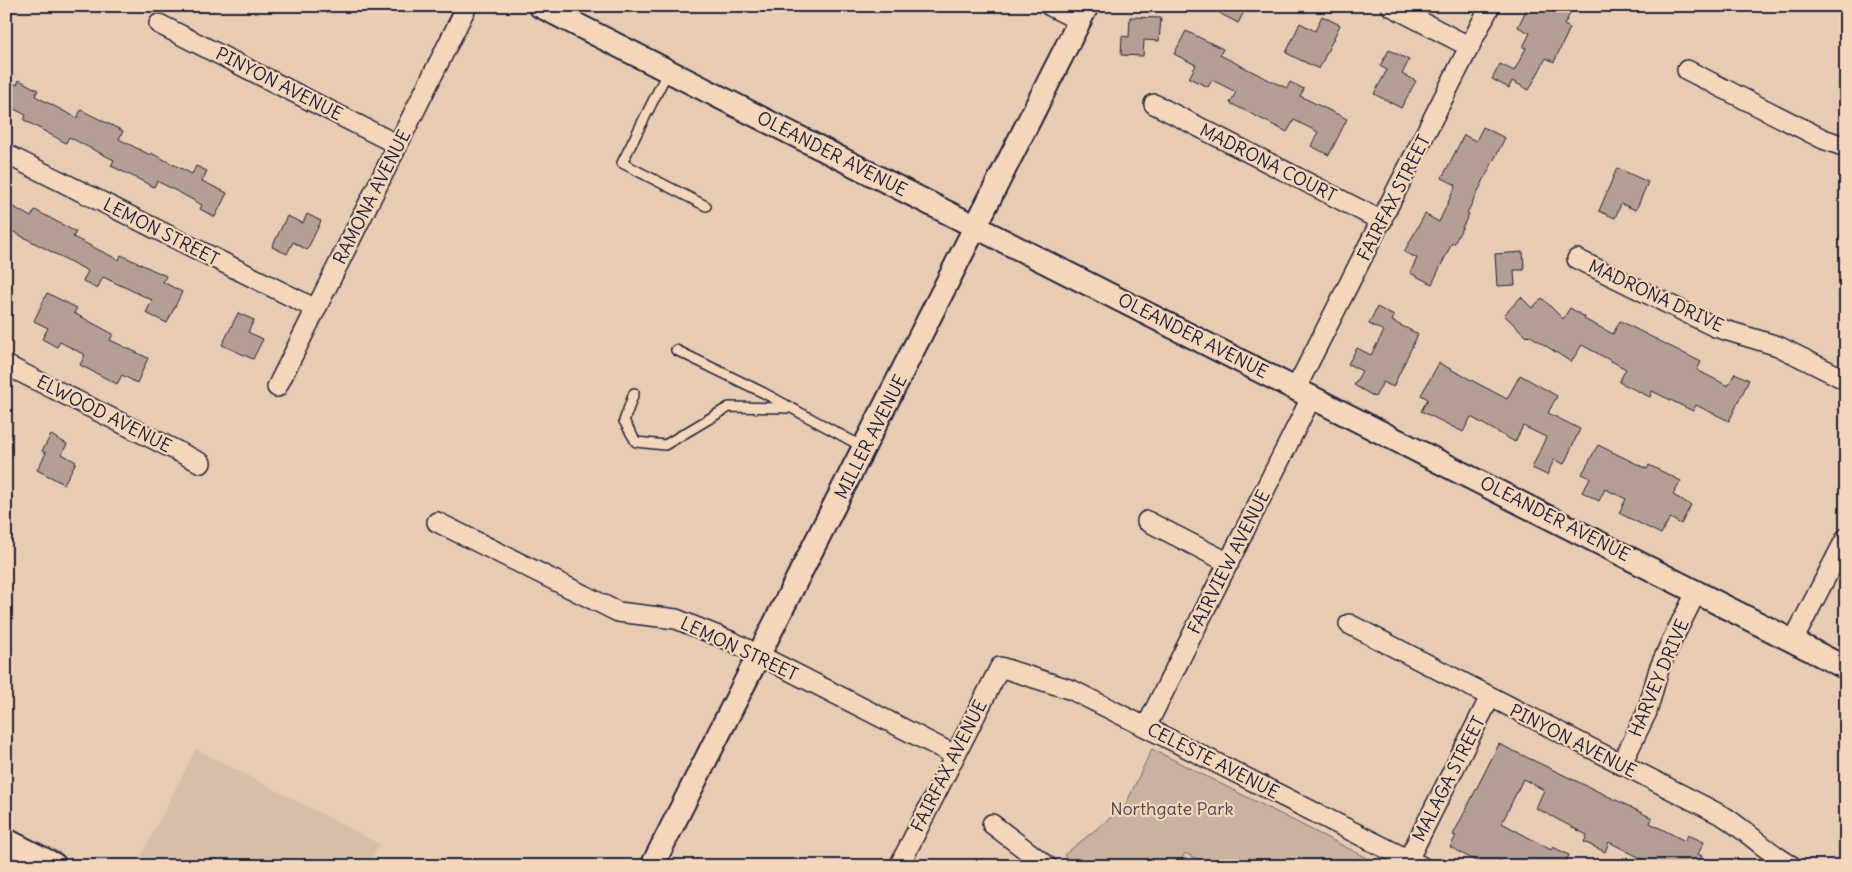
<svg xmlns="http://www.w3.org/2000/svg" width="1852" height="872" viewBox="0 0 1852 872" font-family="Delius,sans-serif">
  <rect width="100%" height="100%" fill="#e7cbb2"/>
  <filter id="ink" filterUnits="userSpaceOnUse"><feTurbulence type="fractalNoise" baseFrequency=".02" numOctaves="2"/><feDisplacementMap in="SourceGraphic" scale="10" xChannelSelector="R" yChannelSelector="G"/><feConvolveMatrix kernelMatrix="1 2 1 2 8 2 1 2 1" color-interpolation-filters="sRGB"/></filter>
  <g filter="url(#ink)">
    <!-- built -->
    <path fill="#d8bea9" d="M196,749L380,844L368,866H136Z"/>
    <!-- green -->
    <path fill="#cab2a1" stroke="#766a6e" d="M1152,749L1383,866H1211L1185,853L1178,866H1073L1064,855L1125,806Z"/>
    <!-- building -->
    <path fill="#b49e93" stroke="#22223b" d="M1206,6H1247L1238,23Z
      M1528,6H1574L1564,25L1570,28L1554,62L1546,58L1529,90L1512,81L1509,88L1492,79L1500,64L1514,71L1526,48L1523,47L1530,33L1518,27Z
      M1322,16L1340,25L1319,69L1286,53L1300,23L1315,31Z
      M1130,17L1161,18L1159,41L1144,40L1143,56L1121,55L1122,36L1129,37Z
      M1186,31L1223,49L1220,55L1271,81L1287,88L1290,82L1304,89L1300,96L1347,119L1329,155L1311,146L1318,132L1294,120L1287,132L1230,103L1236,92L1212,80L1208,87L1189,78L1196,65L1174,54Z
      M1389,50L1409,60L1402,74L1416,81L1401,108L1374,94L1387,70L1380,66Z
      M6,79L17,85L19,80L38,90L35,96L77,118L81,110L123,131L119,139L150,155L151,153L192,174L196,166L207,171L202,181L227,193L215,217L200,209L202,205L182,194L157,181L154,187L126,173L111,166L114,160L84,145L69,137L66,143L24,120L26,115L6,105Z
      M1483,127L1505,138L1467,213L1469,214L1454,244L1452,243L1432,284L1410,273L1417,258L1404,252L1425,214L1439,222L1456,185L1442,178L1464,135L1476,141Z
      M1617,168L1648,182L1636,210L1621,204L1615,218L1599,211Z
      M10,205L31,217L35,210L76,232L73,237L119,260L121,255L166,276L163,282L182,292L167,323L146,313L152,300L103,277L97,289L83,281L88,271L6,228V213Z
      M307,214L321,221L307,250L293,242L287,254L272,247L287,216L303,223Z
      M1523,252L1524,270H1514L1515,285L1497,286L1495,254Z
      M47,293L77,308L74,313L113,334L110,340L148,358L137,383L122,375L117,384L80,365L85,355L60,342L57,347L42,339L48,328L34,321Z
      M1521,297L1532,308L1542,298L1563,319L1570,308L1585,317L1584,319L1613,334L1620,321L1701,362L1697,370L1728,386L1735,373L1749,380L1729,421L1696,405L1693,411L1652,391L1650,397L1619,382L1626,369L1582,345L1571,362L1529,335L1527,337L1504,315Z
      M1377,307L1394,316L1392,321L1418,334L1393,387L1383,382L1375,397L1354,385L1362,371L1348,364L1357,348L1371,355L1384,331L1369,324Z
      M238,313L254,320L248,332L263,339L253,359L222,345Z
      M1439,363L1507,399L1520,375L1557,396L1548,413L1580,429L1564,464L1554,460L1547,475L1532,468L1546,437L1523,426L1515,442L1471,417L1463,432L1421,411L1428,399L1421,395Z
      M51,435L67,444L62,454L76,462L64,484L37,470L46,453L42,451Z
      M1598,445L1647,469L1649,465L1681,481L1673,495L1691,505L1681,524L1670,518L1661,534L1619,513L1626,499L1605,489L1599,501L1582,492L1590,478L1582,474Z
      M1499,744L1620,802L1652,818L1650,823L1685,841L1688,835L1704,842L1698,854L1702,856L1697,866H1656L1609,842L1605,852L1584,842L1587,835L1536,808L1544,790L1523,779L1502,823L1551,850L1553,847L1569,855L1564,866H1511L1499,860L1496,866H1485L1450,847L1456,836L1453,835Z"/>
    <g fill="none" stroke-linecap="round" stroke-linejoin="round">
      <defs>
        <path id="service" d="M668,71L622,163L706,206
          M676,350L764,393L863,447
          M634,393L624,421L636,442L665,445L729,407L791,408"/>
        <path id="minor" d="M1050,6L1080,21
          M1391,6L1470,47
          M159,24L398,145
          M1687,70L1823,139L1846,147
          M1154,104L1382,221
          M6,154L316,309
          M1577,259L1715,327L1778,346L1846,380
          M6,365L201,463
          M277,387L467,6
          M1296,388L1490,6
          M1147,521L1229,563
          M437,522L618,612L676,619L733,642L955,755
          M1349,624L1725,817C1748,832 1768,853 1792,866
          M1793,641L1846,538
          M1146,727L1312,396
          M1621,765L1647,712L1659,669L1671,642L1697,591
          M992,824L1047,866
          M1408,860L1490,697
          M899,866L1000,667L1072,690L1421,866"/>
        <path id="tertiary" d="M540,6L1846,668
          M652,866L1087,6"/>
        <path id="secondary" d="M6,842L53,866"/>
      </defs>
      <!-- service casing -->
      <use href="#service" stroke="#22223b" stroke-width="12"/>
      <!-- minor casing -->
      <use href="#minor" stroke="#22223b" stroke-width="22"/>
      <!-- tertiary casing -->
      <use href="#tertiary" stroke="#22223b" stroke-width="26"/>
      <!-- secondary casing -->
      <use href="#secondary" stroke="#22223b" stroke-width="30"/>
      <!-- service -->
      <use href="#service" stroke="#f4d6ba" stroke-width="9"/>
      <!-- minor -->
      <use href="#minor" stroke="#f4d6ba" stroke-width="19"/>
      <!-- tertiary -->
      <use href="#tertiary" stroke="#f4d6ba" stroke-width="22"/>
      <!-- secondary -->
      <use href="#secondary" stroke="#f4d6ba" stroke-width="26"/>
    </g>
  </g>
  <g text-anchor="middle" stroke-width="4.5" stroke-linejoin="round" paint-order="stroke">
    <!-- street labels -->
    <g font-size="18" fill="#22223b" stroke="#f4d6ba">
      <text transform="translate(279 84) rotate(27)" y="6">PINYON AVENUE</text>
      <text transform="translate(832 154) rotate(27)" y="6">OLEANDER AVENUE</text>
      <text transform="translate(1268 163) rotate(27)" y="6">MADRONA COURT</text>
      <text transform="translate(372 197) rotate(-63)" y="6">RAMONA AVENUE</text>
      <text transform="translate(1394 198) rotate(-63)" y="6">FAIRFAX STREET</text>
      <text transform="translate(161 232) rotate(27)" y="6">LEMON STREET</text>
      <text transform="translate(1656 296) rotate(25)" y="6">MADRONA DRIVE</text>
      <text transform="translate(1193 336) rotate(27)" y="6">OLEANDER AVENUE</text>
      <text transform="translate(104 414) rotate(27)" y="6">ELWOOD AVENUE</text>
      <text transform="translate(871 437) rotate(-63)" y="6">MILLER AVENUE</text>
      <text transform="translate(1555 519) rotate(27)" y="6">OLEANDER AVENUE</text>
      <text transform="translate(1229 562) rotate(-63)" y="6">FAIRVIEW AVENUE</text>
      <text transform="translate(739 649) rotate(25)" y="6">LEMON STREET</text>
      <text transform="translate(1659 678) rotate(-67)" y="6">HARVEY DRIVE</text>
      <text transform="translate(1573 741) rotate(27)" y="6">PINYON AVENUE</text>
      <text transform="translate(1213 761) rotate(27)" y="6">CELESTE AVENUE</text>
      <text transform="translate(949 766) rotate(-63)" y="6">FAIRFAX AVENUE</text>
      <text transform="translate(1449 779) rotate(-63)" y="6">MALAGA STREET</text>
    </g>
    <!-- park labels -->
    <g font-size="18" fill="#4c4654" stroke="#f4d6ba">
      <text x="1172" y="815">Northgate Park</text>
    </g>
  </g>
  <!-- margin -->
  <rect width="1852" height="872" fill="none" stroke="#f4d6ba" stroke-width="25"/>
  <rect x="12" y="12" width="1827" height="847" fill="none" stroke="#22223b" stroke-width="2" filter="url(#ink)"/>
</svg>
